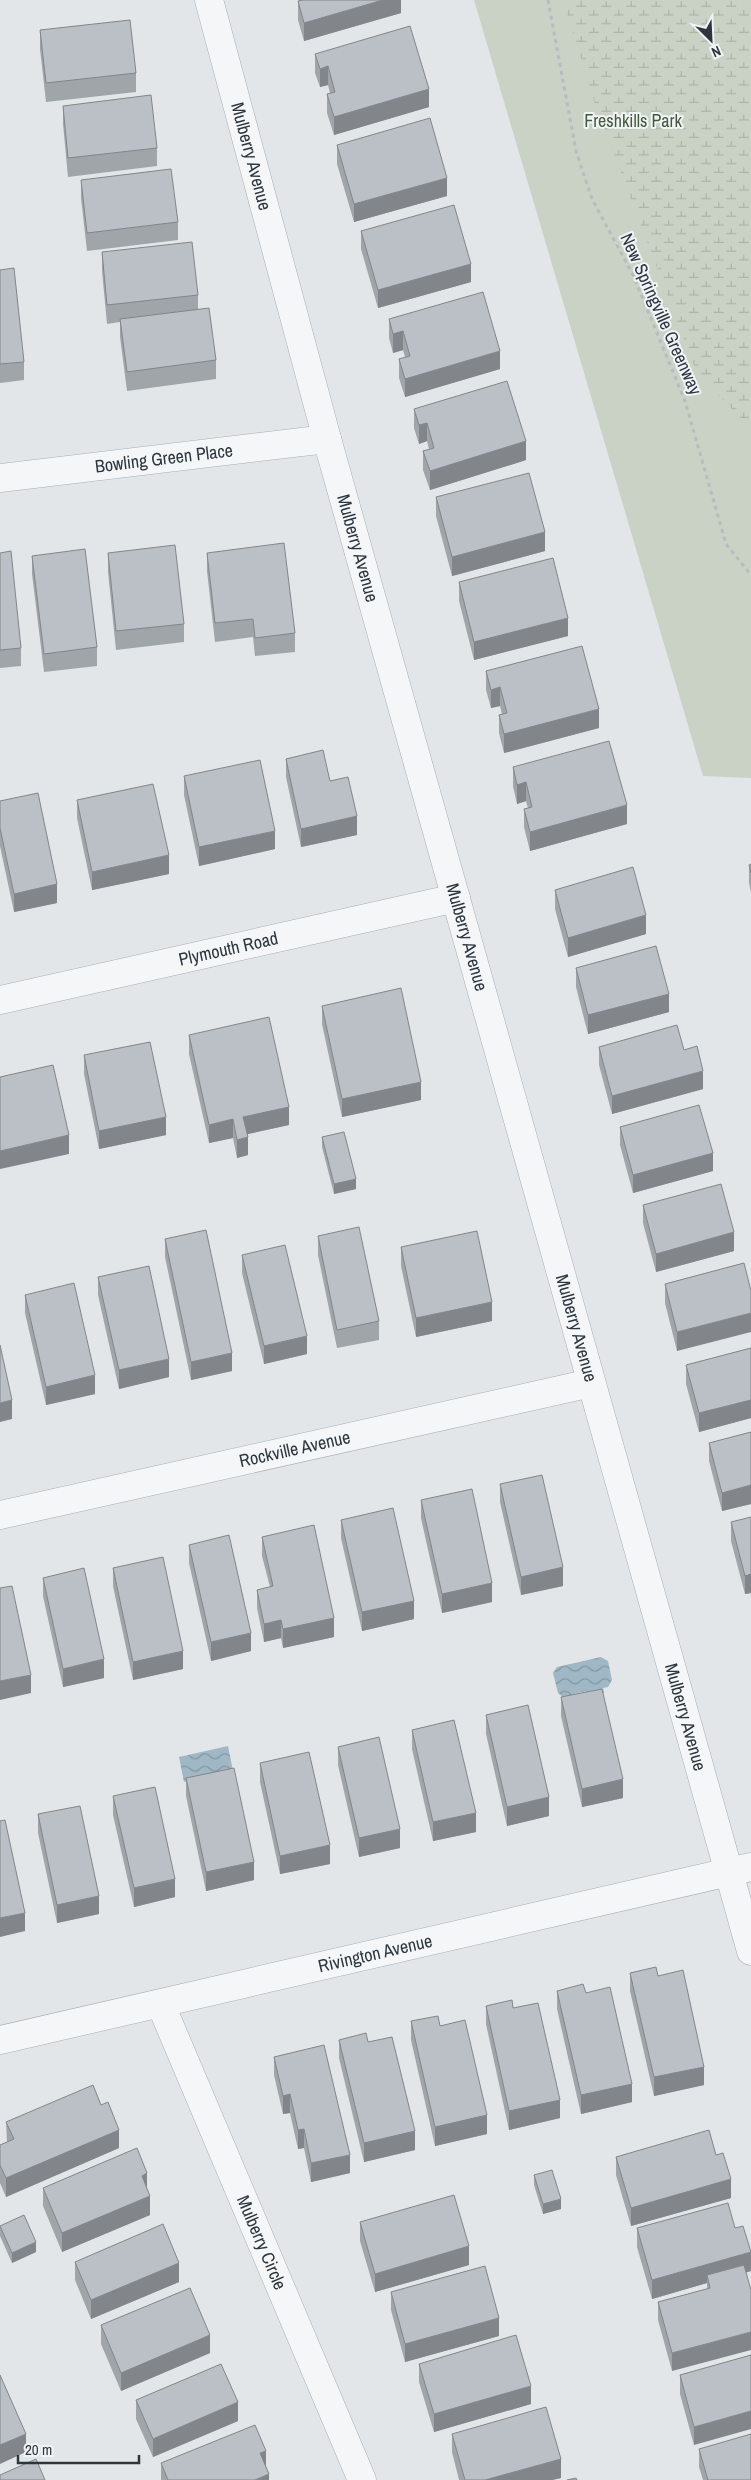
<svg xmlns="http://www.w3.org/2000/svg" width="751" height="2480" viewBox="0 0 751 2480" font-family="'Archivo Narrow',sans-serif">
  <defs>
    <pattern id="wetland-marsh" width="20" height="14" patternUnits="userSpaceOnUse" patternTransform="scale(1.25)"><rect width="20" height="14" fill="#c9d2c4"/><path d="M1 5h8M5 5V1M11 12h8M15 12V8" fill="none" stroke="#adb5a9"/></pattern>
    <pattern id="water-waves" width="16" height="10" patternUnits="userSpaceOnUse" patternTransform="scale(1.25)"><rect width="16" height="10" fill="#a0b8c5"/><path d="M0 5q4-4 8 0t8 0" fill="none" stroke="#8396a1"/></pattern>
  </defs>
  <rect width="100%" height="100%" fill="#e2e6e9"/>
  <!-- green -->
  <path fill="#c9d2c4" d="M474,0H751V778L703,776Z"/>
  <!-- wetland -->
  <path fill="url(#wetland-marsh)" d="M563,0H751V429L697,373L595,104Z"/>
  <!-- water -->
  <path fill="url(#water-waves)" d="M601,1657L608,1661L612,1680L608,1687L603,1688L604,1693L587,1697L586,1691L563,1697L558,1693L553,1673L557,1667Z
    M228,1746L233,1771L184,1782L179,1757Z"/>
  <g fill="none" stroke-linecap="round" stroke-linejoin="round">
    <defs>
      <g id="minor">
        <path id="s1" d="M209,0L327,439L751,1951"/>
        <path id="s2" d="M0,478L327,439"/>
        <path id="s3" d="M0,1000L456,898"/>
        <path id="s4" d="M0,1515L591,1383"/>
        <path id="s5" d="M161,2005L362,2480"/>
        <path id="s6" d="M0,2040L751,1867"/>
      </g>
    </defs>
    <!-- minor casing -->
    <use href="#minor" stroke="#a8aeb3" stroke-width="29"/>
    <!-- path -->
    <path stroke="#b8bcc0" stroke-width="3" stroke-dasharray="4 4" stroke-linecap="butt" d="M548,0L576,151L592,199L633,275L685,401L726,544L751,575"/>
    <!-- minor -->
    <use href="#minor" stroke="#f4f6f8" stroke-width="28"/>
  </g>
  <!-- wall -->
  <path fill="#a0a5a9" d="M401,0V13L304,41L298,20V1Z
    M40,30L136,73V92L46,102L40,49Z
    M315,54L429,107L334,135L327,113V94L330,93L328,85L320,87L315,73Z
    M63,106L157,148V166L68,177L63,124Z
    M337,145L447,196L354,222L337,164Z
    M81,180L178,222V240L87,251L81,198Z
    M361,231L471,282L378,308L361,249Z
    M102,252L198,295V309L216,360V379L127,391L120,337V322L107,324L102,271Z
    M0,270L24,362V380L0,383Z
    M389,319L500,369L405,397L399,378V359L405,357L403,350L393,353L389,338Z
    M414,409L526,460L430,490L423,470V451L429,449L427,441L419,444L414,428Z
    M436,497L545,551L452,576L436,516Z
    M0,553L21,648V666L0,668Z
    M108,553L184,624V642L116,650L108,572Z
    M207,553L295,633V652L255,656L253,637L215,642L207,571Z
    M32,556L97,647V666L44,672L32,574Z
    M459,582L568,636L474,660L459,601Z
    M486,671L599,728L504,753L499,733V715L502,714L500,706L491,708L486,690Z
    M286,759L330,781L357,835L301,847L286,777Z
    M513,767L627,824L530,851L524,827V809L528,808L526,801L517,804L513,786Z
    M184,776L275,849L199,866L184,795Z
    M77,800L169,874L92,890L77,818Z
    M0,801L57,903L14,912L0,846Z
    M751,864V892L749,883V865Z
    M555,890L646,934L568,957L555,909Z
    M576,968L669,1012L588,1034L576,987Z
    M322,1006L421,1100L342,1117L322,1024Z
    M189,1035L289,1125L248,1134V1155L237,1158L233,1138L209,1143L189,1054Z
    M599,1047L684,1050L703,1089L612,1114L599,1065Z
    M84,1055L166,1135L99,1149L84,1074Z
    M620,1127L713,1171L633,1193L620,1145Z
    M322,1137L356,1189L334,1194L322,1147Z
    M643,1205L734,1251L656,1272L643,1223Z
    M318,1236L379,1321V1340L337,1348L318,1255Z
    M165,1239L232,1371L191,1380L165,1257Z
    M401,1247L492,1321L416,1337L401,1266Z
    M242,1255L307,1354L264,1364L242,1273Z
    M744,1263L677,1351L665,1303V1284Z
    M98,1277L169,1377L119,1389L98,1295Z
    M25,1295L95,1394L46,1405L25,1313Z
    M751,1348V1418L699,1432L686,1384V1365Z
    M751,1432V1504L722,1511L709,1461V1443Z
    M500,1484L563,1586L521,1595L500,1502Z
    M421,1500L492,1602L442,1613L421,1518Z
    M751,1517V1593L745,1594L731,1541V1522Z
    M341,1520L414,1619L362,1631L341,1538Z
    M262,1537L334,1637L283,1648L281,1638L264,1642L257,1608V1590L270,1587L262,1556Z
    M189,1545L251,1651L211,1661L189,1563Z
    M113,1568L183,1669L133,1680L113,1586Z
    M43,1578L104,1678L63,1687L43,1596Z
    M561,1697L623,1798L582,1807L561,1716Z
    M486,1715L549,1816L507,1826L486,1734Z
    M412,1730L476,1832L433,1841L412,1749Z
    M338,1747L400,1848L359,1857L338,1765Z
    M260,1763L330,1864L280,1874L260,1782Z
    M186,1778L254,1880L206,1891L186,1796Z
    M113,1796L175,1897L134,1907L113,1815Z
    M38,1814L99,1914L57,1923L38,1833Z
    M630,1973L658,1976L704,2085L654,2096L630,1991Z
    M557,1991L586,1993L632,2102L581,2114L557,2009Z
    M486,2006L513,2008L560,2118L509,2130L486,2024Z
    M411,2021L440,2026L487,2134L435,2146L411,2040Z
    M339,2040L368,2042L415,2150L364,2162L339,2058Z
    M274,2057L350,2173L311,2182L304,2148L298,2149L290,2113L283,2114L274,2075Z
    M6,2122L119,2148L6,2197L0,2183V2145L7,2142Z
    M716,2155L731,2198L631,2226L616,2175V2157Z
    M534,2175L561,2209L543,2214L534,2185Z
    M43,2188L147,2189L150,2215L62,2252L43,2206Z
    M360,2222L469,2265L375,2292L360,2241Z
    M0,2226L36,2252L12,2263L0,2236Z
    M637,2228H735L751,2271L746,2272L672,2371L658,2320V2302L707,2289V2283L652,2299L637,2247Z
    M75,2262L179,2282L91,2319L75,2280Z
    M391,2292L499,2336L405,2362L391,2310Z
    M101,2325L210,2353L121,2391L101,2344Z
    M751,2355L694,2445L680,2394V2375Z
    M419,2364L531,2404L434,2432L419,2382Z
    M136,2400L238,2421L153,2457L136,2419Z
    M452,2434L561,2478L552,2480H459L452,2452Z
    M699,2449L751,2480H703L699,2467Z
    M161,2463L266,2466L269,2480H161Z"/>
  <!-- shaded-wall -->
  <path fill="#82868a" d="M383,0H401V13L304,41V23Z
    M328,66V85L320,87V69Z
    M429,89V107L334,135V117Z
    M447,178V196L354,222V204Z
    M471,264V282L378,308V290Z
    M403,331V350L393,353V334Z
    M500,351V369L405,397V379Z
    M427,423V441L419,444V425Z
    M526,441V460L430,490V471Z
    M545,532V551L452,576V557Z
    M568,618V636L474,660V642Z
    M500,687V706L491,708V690Z
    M599,709V728L504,753V734Z
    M526,782V801L517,804V785Z
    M627,805V824L530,851V832Z
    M357,816V835L301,847V829Z
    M275,831V849L199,866V847Z
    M169,855V874L92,890V872Z
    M57,884V903L14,912V894Z
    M646,915V934L568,957V938Z
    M669,994V1012L588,1034V1015Z
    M703,1071V1089L612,1114V1096Z
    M421,1082V1100L342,1117V1099Z
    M289,1107V1125L243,1135V1117Z
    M166,1117V1135L99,1149V1131Z
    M233,1119V1138L209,1143V1125Z
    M69,1135V1154L0,1169V1151Z
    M248,1137V1155L237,1158V1140Z
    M713,1153V1171L633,1193V1175Z
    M356,1179V1189L334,1194V1184Z
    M734,1232V1251L656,1272V1254Z
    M492,1302V1321L416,1337V1318Z
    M751,1313V1332L677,1351V1332Z
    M307,1336V1354L264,1364V1346Z
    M232,1353V1371L191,1380V1362Z
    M169,1359V1377L119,1389V1370Z
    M95,1375V1394L46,1405V1387Z
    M12,1400V1419L0,1422V1403Z
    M751,1400V1418L699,1432V1413Z
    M751,1485V1504L722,1511V1493Z
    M563,1567V1586L521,1595V1577Z
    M751,1574V1593L745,1594V1576Z
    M492,1583V1602L442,1613V1594Z
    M414,1601V1619L362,1631V1612Z
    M334,1618V1637L283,1648V1629Z
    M281,1620V1638L264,1642V1624Z
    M251,1633V1651L211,1661V1642Z
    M183,1651V1669L133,1680V1662Z
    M104,1659V1678L63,1687V1669Z
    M31,1675V1693L0,1700V1681Z
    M623,1779V1798L582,1807V1789Z
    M549,1797V1816L507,1826V1807Z
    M476,1813V1832L433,1841V1822Z
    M400,1829V1848L359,1857V1838Z
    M330,1845V1864L280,1874V1856Z
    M254,1862V1880L206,1891V1872Z
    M175,1879V1897L134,1907V1888Z
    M99,1896V1914L57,1923V1905Z
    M25,1913V1931L0,1937V1918Z
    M704,2067V2085L654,2096V2077Z
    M632,2084V2102L581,2114V2095Z
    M290,2094V2113L283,2114V2096Z
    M560,2100V2118L509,2130V2111Z
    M487,2115V2134L435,2146V2127Z
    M304,2129V2148L298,2149V2130Z
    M119,2130V2148L6,2197V2178Z
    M415,2131V2150L364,2162V2143Z
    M350,2155V2173L311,2182V2163Z
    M147,2173V2192L142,2176Z
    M731,2179V2198L631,2226V2208Z
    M150,2196V2215L62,2252V2233Z
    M561,2199V2209L543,2214V2204Z
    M36,2242V2252L12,2263V2253Z
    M469,2246V2265L375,2292V2274Z
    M751,2252V2271L709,2283L707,2275V2283L652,2299V2280Z
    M179,2263V2282L91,2319V2300Z
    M499,2318V2336L405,2362V2344Z
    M751,2332V2350L672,2371V2353Z
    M210,2335V2353L121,2391V2373Z
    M531,2386V2404L434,2432V2414Z
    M238,2402V2421L153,2457V2439Z
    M751,2411V2429L694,2445V2427Z
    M26,2434V2452L0,2464V2445Z
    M266,2451V2470L260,2453Z
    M561,2459V2478L552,2480H485Z
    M269,2474V2480H255Z"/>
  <!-- building -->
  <path fill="#bac0c5" stroke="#82868a" d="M303,0H383L304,23L298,1Z
    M130,20L136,73L46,83L40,30Z
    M410,26L429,89L334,117L327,94L335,92L328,66L320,69L315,54Z
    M151,95L157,148L68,158L63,106Z
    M430,118L447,178L354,204L337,145Z
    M171,169L178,222L87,233L81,180Z
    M454,205L471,264L378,290L361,231Z
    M192,242L198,295L107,305L102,252Z
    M14,268L24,362L0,364V270Z
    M483,292L500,351L405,379L399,359L410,356L403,331L393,334L389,319Z
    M209,308L216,360L127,372L120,319Z
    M507,381L526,441L430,471L423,451L434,448L427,423L419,425L414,409Z
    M529,473L545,532L452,557L436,497Z
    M284,543L295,633L255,638L253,619L215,623L207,553Z
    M175,545L184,624L116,631L108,553Z
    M85,549L97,647L44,654L32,556Z
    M11,551L21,648L0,650V553Z
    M553,558L568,618L474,642L459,582Z
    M582,646L599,709L504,734L499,715L507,713L500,687L491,690L486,671Z
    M609,741L627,805L530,832L524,809L532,807L526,782L517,785L513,767Z
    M323,750L330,781L348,777L357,816L301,829L286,759Z
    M260,760L275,831L199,847L184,776Z
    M153,784L169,855L92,872L77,800Z
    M38,793L57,884L14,894L0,828V801Z
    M751,864V873L749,865Z
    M633,867L646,915L568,938L555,890Z
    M656,946L669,994L588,1015L576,968Z
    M401,988L421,1082L342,1099L322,1006Z
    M269,1017L289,1107L243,1117L248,1137L237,1140L233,1119L209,1125L189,1035Z
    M677,1025L684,1050L697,1046L703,1071L612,1096L599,1047Z
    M150,1042L166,1117L99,1131L84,1055Z
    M53,1065L69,1135L0,1151V1077Z
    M699,1105L713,1153L633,1175L620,1127Z
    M344,1132L356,1179L334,1184L322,1137Z
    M721,1184L734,1232L656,1254L643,1205Z
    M359,1227L379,1321L337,1330L318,1236Z
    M206,1230L232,1353L191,1362L165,1239Z
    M477,1231L492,1302L416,1318L401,1247Z
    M285,1245L307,1336L264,1346L242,1255Z
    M744,1263L751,1291V1313L677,1332L665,1284Z
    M149,1266L169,1359L119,1370L98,1277Z
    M74,1283L95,1375L46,1387L25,1295Z
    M0,1345L12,1400L0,1403Z
    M751,1348V1400L699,1413L686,1365Z
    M751,1432V1485L722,1493L709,1443Z
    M542,1475L563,1567L521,1577L500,1484Z
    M472,1489L492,1583L442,1594L421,1500Z
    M393,1508L414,1601L362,1612L341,1520Z
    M751,1517V1574L745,1576L731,1522Z
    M314,1525L334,1618L283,1629L281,1620L264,1624L257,1590L273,1586L262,1537Z
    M229,1535L251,1633L211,1642L189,1545Z
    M163,1557L183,1651L133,1662L113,1568Z
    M84,1568L104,1659L63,1669L43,1578Z
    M12,1586L31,1675L0,1681V1588Z
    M602,1689L623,1779L582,1789L561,1697Z
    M528,1705L549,1797L507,1807L486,1715Z
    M454,1720L476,1813L433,1822L412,1730Z
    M379,1737L400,1829L359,1838L338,1747Z
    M309,1752L330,1845L280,1856L260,1763Z
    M234,1768L254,1862L206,1872L186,1778Z
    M155,1787L175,1879L134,1888L113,1796Z
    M80,1806L99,1896L57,1905L38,1814Z
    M5,1820L25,1913L0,1918V1821Z
    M656,1967L658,1976L683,1970L704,2067L654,2077L630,1973Z
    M583,1984L586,1993L610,1987L632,2084L581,2095L557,1991Z
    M512,2000L513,2008L538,2003L560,2100L509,2111L486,2006Z
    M438,2016L440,2026L465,2020L487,2115L435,2127L411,2021Z
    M366,2033L368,2042L392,2037L415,2131L364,2143L339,2040Z
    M324,2045L350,2155L311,2163L304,2129L298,2130L290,2094L283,2096L274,2057Z
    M93,2085L101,2105L108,2102L119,2130L6,2178L0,2165V2145L14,2139L6,2122Z
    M709,2130L716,2155L723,2153L731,2179L631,2208L616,2157Z
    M137,2148L147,2173L142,2176L150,2196L62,2233L43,2188Z
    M552,2170L561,2199L543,2204L534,2175Z
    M454,2195L469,2246L375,2274L360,2222Z
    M728,2203L735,2228L743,2226L751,2252L652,2280L637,2228Z
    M24,2215L36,2242L12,2253L0,2226Z
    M163,2224L179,2263L91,2300L75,2262Z
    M744,2265L751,2290V2332L672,2353L658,2302L710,2288L707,2275Z
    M485,2266L499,2318L405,2344L391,2292Z
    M190,2288L210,2335L121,2373L101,2325Z
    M516,2335L531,2386L434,2414L419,2364Z
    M751,2355V2411L694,2427L680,2375Z
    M221,2364L238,2402L153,2439L136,2400Z
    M0,2375L26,2434L0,2445Z
    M546,2407L561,2459L485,2480H465L452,2434Z
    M255,2425L266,2451L260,2453L269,2474L255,2480H168L161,2463Z
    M751,2434V2480H708L699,2449Z
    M36,2459L45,2480H0V2475Z
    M576,2478L577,2480H567Z"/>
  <g text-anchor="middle" stroke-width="4" stroke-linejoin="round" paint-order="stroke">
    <!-- park labels -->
    <g font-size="18" fill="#455a3a" stroke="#f1f4f6">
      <text x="633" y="127">Freshkills Park</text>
    </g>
    <!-- street labels -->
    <g font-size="18" fill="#2c363f" stroke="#f1f4f6">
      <text dy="6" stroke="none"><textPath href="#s1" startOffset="162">Mulberry Avenue</textPath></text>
      <text transform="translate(661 314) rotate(66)" y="6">New Springville Greenway</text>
      <text dy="6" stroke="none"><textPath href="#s2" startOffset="165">Bowling Green Place</textPath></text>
      <text dy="6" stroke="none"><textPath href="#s1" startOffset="568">Mulberry Avenue</textPath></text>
      <text dy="6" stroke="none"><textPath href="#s1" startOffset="972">Mulberry Avenue</textPath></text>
      <text dy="6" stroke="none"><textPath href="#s3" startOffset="234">Plymouth Road</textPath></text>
      <text dy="6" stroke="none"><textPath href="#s1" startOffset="1378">Mulberry Avenue</textPath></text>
      <text dy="6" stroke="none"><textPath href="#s4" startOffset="302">Rockville Avenue</textPath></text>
      <text dy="6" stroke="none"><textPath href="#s1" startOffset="1782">Mulberry Avenue</textPath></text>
      <text dy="6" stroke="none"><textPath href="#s6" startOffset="385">Rivington Avenue</textPath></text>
      <text dy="6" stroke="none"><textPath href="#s5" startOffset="258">Mulberry Circle</textPath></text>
    </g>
  </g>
  <!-- north arrow -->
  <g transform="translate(711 40) rotate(156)" stroke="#f1f4f6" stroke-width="4" paint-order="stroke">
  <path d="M0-4L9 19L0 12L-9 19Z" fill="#2c363f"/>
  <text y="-8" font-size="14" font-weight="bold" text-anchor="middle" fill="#2c363f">N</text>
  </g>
  <!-- scale -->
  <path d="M18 2455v8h121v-8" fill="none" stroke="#2c363f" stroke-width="2.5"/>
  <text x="25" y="2455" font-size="15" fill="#2c363f" stroke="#f1f4f6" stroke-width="4" paint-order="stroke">20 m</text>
</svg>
